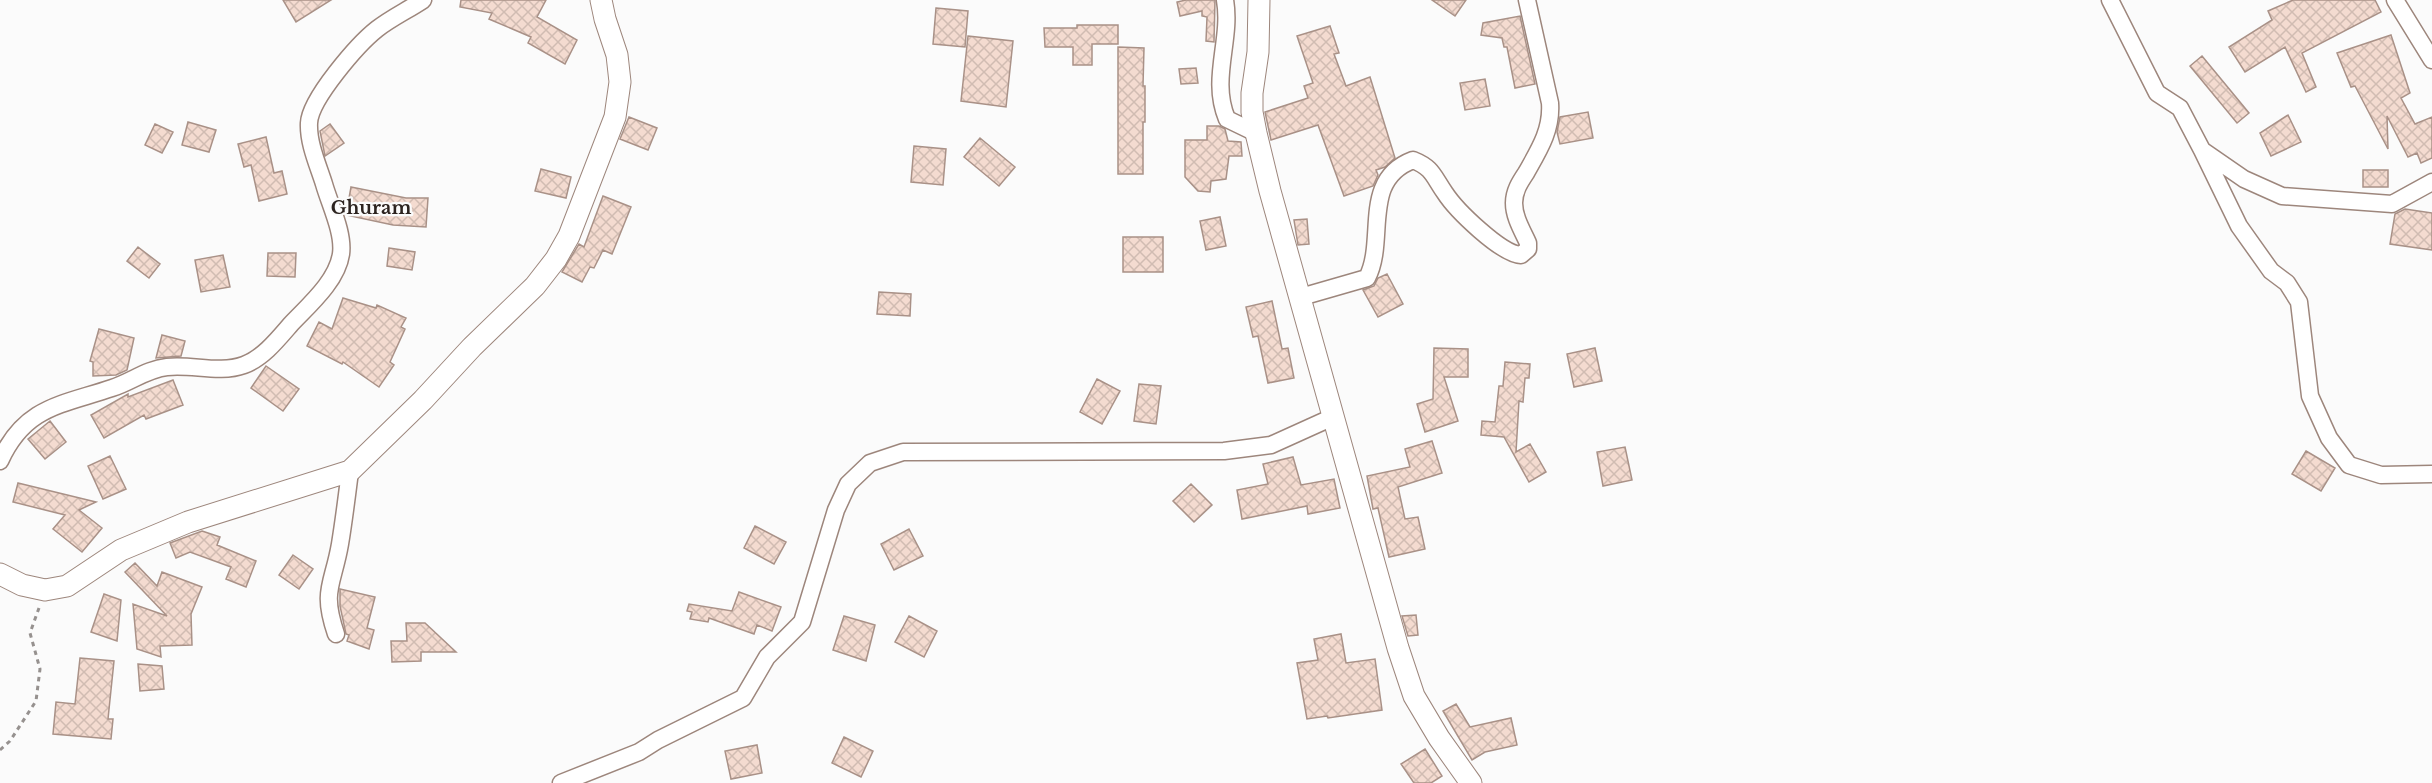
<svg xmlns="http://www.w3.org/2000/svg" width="2432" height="783" viewBox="0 0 2432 783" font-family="'Libre Baskerville',serif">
  <defs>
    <pattern id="building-cross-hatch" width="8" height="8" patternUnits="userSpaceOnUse" patternTransform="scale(1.5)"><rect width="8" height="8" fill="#f4dbd0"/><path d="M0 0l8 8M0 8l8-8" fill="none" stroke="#d1bcb2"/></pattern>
  </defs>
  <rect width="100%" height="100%" fill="#fbfbfb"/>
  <!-- building -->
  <path fill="url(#building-cross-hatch)" stroke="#a99187" stroke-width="1.5" d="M283,0H331L296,22Z
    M461,0H546L537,17L577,40L565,64L528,43L531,37L489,19L492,13L460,7Z
    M1186,0H1215L1214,42L1206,41L1207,17L1202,16V11L1180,16L1177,2Z
    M1432,0H1466L1455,16Z
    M2293,0H2375L2381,12L2302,53L2316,87L2306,92L2285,47L2245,72L2229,47L2272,20L2268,11Z
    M936,8L968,11L965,47L933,44Z
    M1520,16L1535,84L1515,88L1507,47H1504L1502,38L1481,35L1483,23Z
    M1077,25H1118V44H1092V65H1073V47H1045L1044,28H1077Z
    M1330,26L1339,53L1334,54L1346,86L1370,77L1395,158L1385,167L1376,170L1378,175L1373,186L1344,196L1318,125L1271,140L1265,112L1308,98L1304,86L1313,83L1297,36Z
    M2391,35L2410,93L2401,98L2415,124L2432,117V158L2421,163L2417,153L2408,157L2387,116L2388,149L2355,86L2351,87L2337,53Z
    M968,36L1013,41L1006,107L961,101Z
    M1118,47L1144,48L1143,86H1145V122H1143V174H1118Z
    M2202,56L2249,113L2237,123L2190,66Z
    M1196,68L1198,83L1181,84L1179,69Z
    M1485,79L1490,106L1465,110L1460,83Z
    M1588,112L1593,138L1560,144L1557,132L1560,117Z
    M2288,115L2301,142L2271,156L2260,133Z
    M629,117L657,128L648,150L620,139Z
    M188,122L216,130L209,152L182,145Z
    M155,124L173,132L162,153L145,145Z
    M330,124L344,143L325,156L320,131Z
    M1207,126H1219L1225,129L1228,141L1241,142L1242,156H1229L1226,179L1211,181L1210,192L1198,191L1185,177V140H1207Z
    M266,137L274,173L282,171L287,194L259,201L251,165L244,167L238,144Z
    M980,138L1015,167L999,186L964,157Z
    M914,146L946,149L943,185L911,182Z
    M541,169L571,177L566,198L535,191Z
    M2363,170H2388V187H2363Z
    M351,187L406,198H428L426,227L393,225L346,215Z
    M603,196L631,207L612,254L603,250L594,268L590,267L582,282L562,272L579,244L584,247Z
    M2405,209L2432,213V250L2390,244L2395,214Z
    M1220,217L1226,246L1206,250L1200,221Z
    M1307,219L1309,244L1298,245L1294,220Z
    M1123,237H1163V272H1123Z
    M138,247L160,264L149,278L127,261Z
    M389,248L415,252L412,270L387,266Z
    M268,253H296L295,277L267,276Z
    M223,255L230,287L201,292L195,260Z
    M1387,274L1403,304L1378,317L1363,290L1374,286L1378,278Z
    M879,292L911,294L910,316L877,314Z
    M343,298L376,308L377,305L406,318L401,327L405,329L390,362L394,365L379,387L343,362L342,364L307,346L319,322L332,329Z
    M1272,301L1282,349L1288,348L1294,378L1268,383L1258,336L1253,337L1246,307Z
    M99,329L134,338L127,370L116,375L93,376V362L90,361Z
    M162,335L185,341L181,356L156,358Z
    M1434,348L1468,349V377H1444L1458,421L1425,432L1417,404L1433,399Z
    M1595,348L1602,381L1574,387L1567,354Z
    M1505,362L1530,364L1529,378H1525L1523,402L1519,401L1516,452L1530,444L1546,472L1529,482L1504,437L1481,435L1482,421L1495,422L1499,386H1503Z
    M266,366L299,389L283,411L251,388Z
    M1097,379L1120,391L1102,424L1080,412Z
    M173,380L183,405L146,419L144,415L104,438L91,415L128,394V397Z
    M1139,384L1161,386L1156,424L1134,421Z
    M50,421L66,442L45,459L28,439Z
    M1432,441L1442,473L1398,487L1405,519L1418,517L1425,549L1389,557L1378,508L1373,509L1367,476L1410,467L1405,449Z
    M1625,447L1632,480L1603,486L1597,452Z
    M2306,451L2335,468L2321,491L2292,474Z
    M110,456L126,489L103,499L88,466Z
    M1293,457L1301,485L1334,479L1340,508L1308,514L1307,506L1242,519L1237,490L1268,484L1263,464Z
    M18,483L96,502L79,510L102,528L82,552L53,529L65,515L13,502Z
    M1191,484L1212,505L1194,522L1173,501Z
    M755,526L786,542L774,564L744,548Z
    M909,529L923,556L894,570L881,544Z
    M202,531L220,537L217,545L256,561L246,587L226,579L231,567L190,552L176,558L170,543Z
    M293,555L313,569L299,589L279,575Z
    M135,563L157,586L162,572L202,587L191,614L192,645L160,646L161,657L137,649L133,604L167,616L125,572Z
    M340,589L375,597L367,628L374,630L369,649L347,641L349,635L346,634L340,606Z
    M739,592L781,607L772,631L757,625L754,634L709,618L708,622L690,619L692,612L687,611L689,604L732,611Z
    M104,594L121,600L117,641L91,632Z
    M1416,615L1418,635L1408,636L1402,616Z
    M844,616L875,625L866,661L833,650Z
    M909,616L937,631L924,657L895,642Z
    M406,623H425L456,652H421V661L392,662L391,641H407Z
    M1341,634L1346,663L1375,659L1382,710L1328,718L1327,716L1307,719L1297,663L1318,660L1314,639Z
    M80,658L114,661L108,719H113L111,739L53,734L56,702L75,704Z
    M138,664L162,666L164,689L140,691Z
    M1456,704L1470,727L1511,718L1517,745L1485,752L1472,760L1443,711Z
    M844,737L873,751L861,777L832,763Z
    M757,745L762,773L731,779L725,751Z
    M1425,749L1442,776L1431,783H1414L1401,764Z"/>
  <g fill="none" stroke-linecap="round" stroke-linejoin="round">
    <defs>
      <path id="minor" d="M1225,0C1232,40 1210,79 1227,119L1256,133
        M2110,0L2157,93L2180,108L2202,150L2244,179L2282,196L2392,204L2432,182
        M2395,0L2432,60
        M2202,150L2239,226L2271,271L2287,283L2299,302L2310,396L2329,438L2349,465L2381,475L2432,474
        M1301,297L1367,278C1387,240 1360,180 1413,160C1433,168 1433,176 1445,193C1456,210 1501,254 1521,255L1528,249V243C1522,230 1514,217 1514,203C1514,191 1520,182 1526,173C1539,150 1552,130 1550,103L1527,0
        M0,461C25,406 62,405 112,388C131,382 147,369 167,367C193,364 219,374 244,365C263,358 278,339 291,324C309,305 337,281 341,254C344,233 330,205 324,184C318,165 308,143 309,123C310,99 358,44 377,29C391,18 408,10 423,0
        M336,634C321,590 333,585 340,544C344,520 347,495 350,471
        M561,783L639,752L658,740L743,698L767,657L802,622L836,510L848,484L870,463L903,452L1224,451L1271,445L1333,417"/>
      <path id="tertiary" d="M1259,0L1258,52L1252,93V112L1256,133L1270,191L1398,648L1414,696L1439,738L1471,783
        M0,574L22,585L45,590L67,586L121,550L188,522L350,471L423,400L472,347L535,286L556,259L569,236L615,117L620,82L617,55L605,19L601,0"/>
    </defs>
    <!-- minor casing -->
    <use href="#minor" stroke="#9d867c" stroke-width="19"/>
    <!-- tertiary casing -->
    <use href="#tertiary" stroke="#9d867c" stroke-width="23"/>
    <!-- path -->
    <path stroke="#96918f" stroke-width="3" stroke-dasharray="4.5 4.5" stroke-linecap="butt" d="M0,750L10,741L36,701L40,669L30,633L39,608"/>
    <!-- minor -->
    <use href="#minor" stroke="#fff" stroke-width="16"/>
    <!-- tertiary -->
    <use href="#tertiary" stroke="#fff" stroke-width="21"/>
  </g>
  <g text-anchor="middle" stroke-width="4.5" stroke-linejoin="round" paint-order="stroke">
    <!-- quarter labels -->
    <g font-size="18" font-weight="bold" fill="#2c231f" stroke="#fbfbfb">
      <text x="371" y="214">Ghuram</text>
    </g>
  </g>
</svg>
